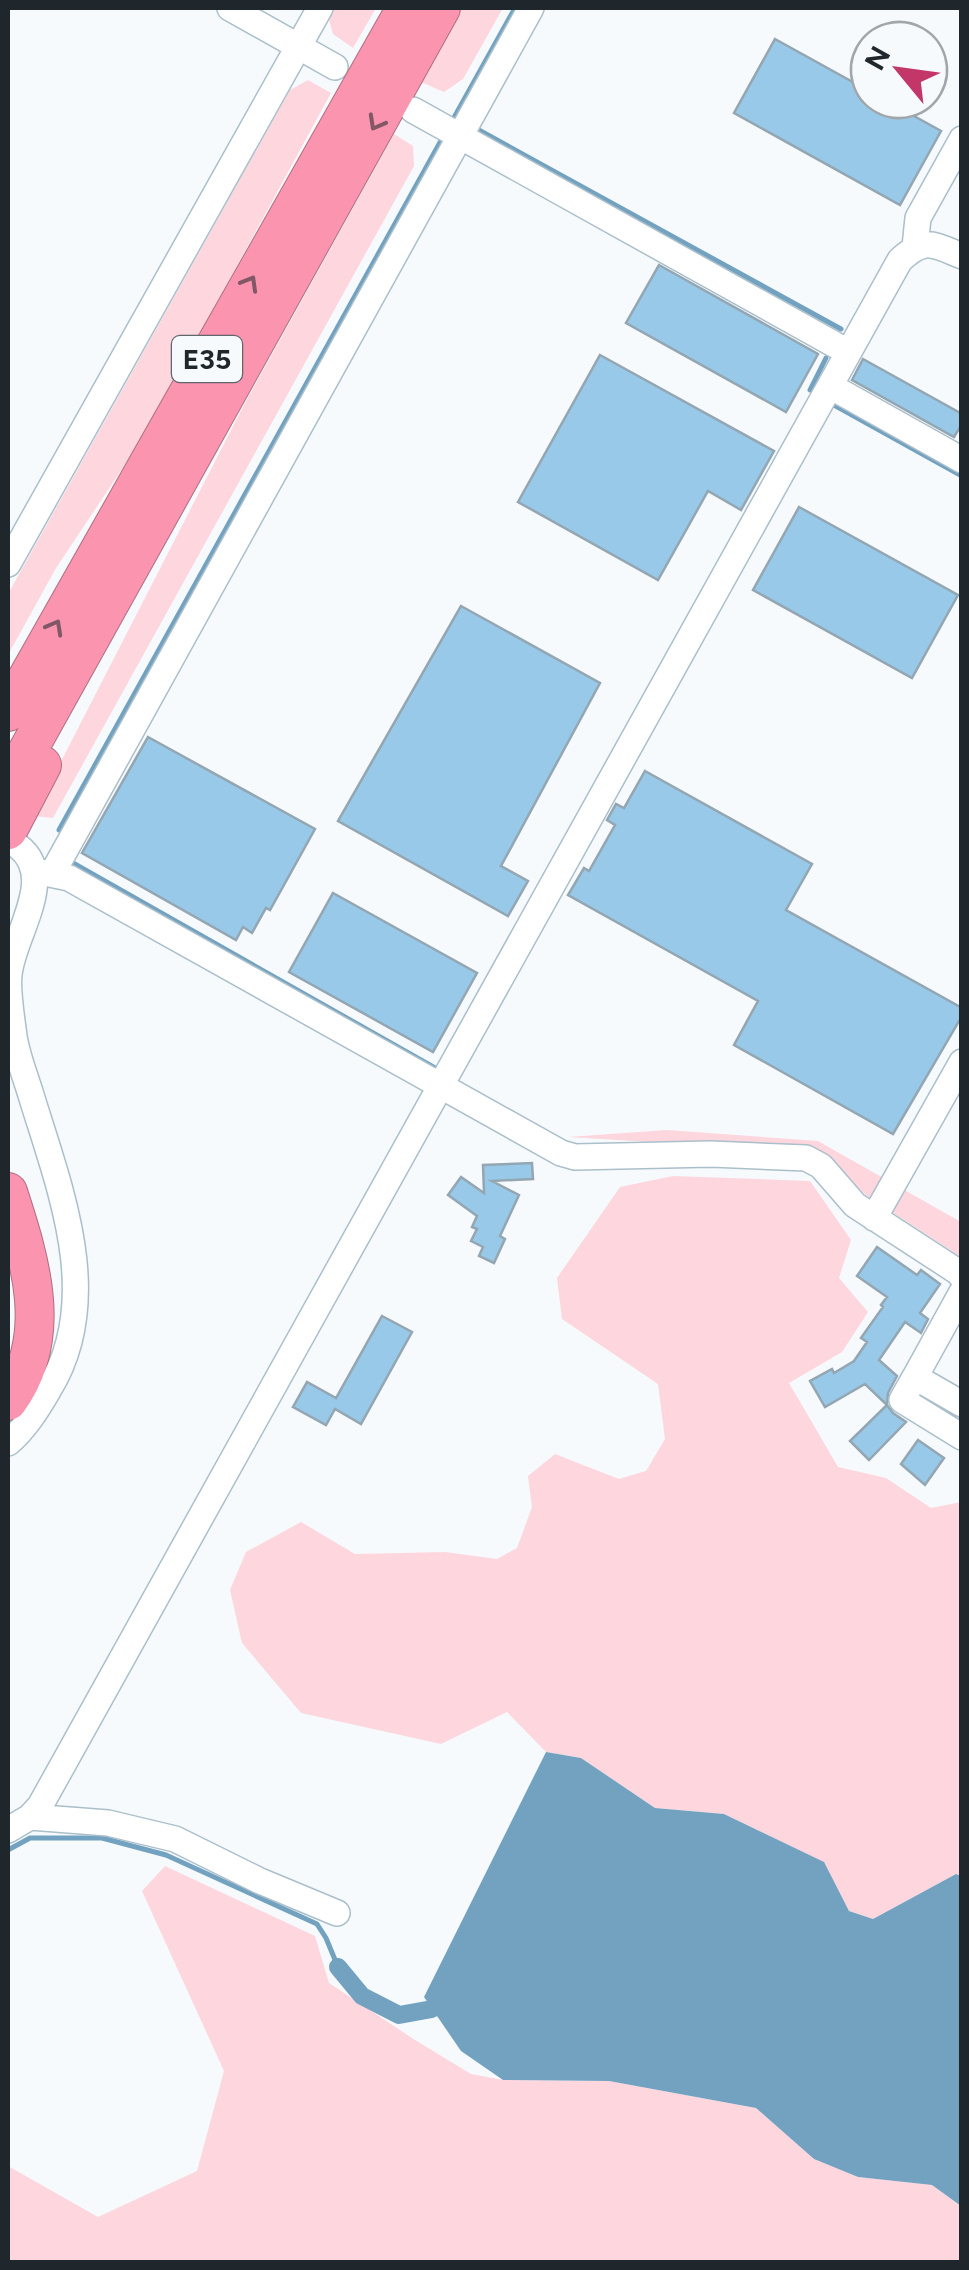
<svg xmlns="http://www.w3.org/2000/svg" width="969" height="2270" viewBox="0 0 969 2270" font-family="Figtree,sans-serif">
  <rect width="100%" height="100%" fill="#f6fafd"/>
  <!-- green -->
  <path fill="#fdd6de" d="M332,8H376L353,48L333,34L328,16Z
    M462,8H503L463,79L444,92L421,82Z
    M308,80L331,93L146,433L56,568L8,655V594L290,90Z
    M394,134L413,146L414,166L53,818L33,816L245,403Z
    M667,1130L818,1141L961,1222V1257L866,1195L820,1152L568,1137Z
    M673,1176L810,1181L851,1240L839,1278L868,1312L842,1352L789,1383L838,1467L886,1478L931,1508L961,1502V1876L956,1874L873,1919L849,1911L823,1862L724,1814L655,1808L581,1758L546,1752L507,1712L441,1744L301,1713L242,1643L230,1590L246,1552L301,1522L355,1554L445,1552L497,1559L517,1548L532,1507L528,1476L555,1454L619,1479L646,1471L665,1439L658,1384L562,1319L557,1278L620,1187Z
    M165,1866L315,1936L329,1983L415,2040L471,2074L503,2080L609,2081L756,2108L814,2159L858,2177L932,2185L961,2206V2262H8V2166L98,2217L197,2171L224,2071L142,1891Z"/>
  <!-- water -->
  <path fill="#72a2bf" d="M546,1752L581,1758L655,1808L724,1814L824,1862L849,1911L873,1919L956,1874L961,1876V2206L932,2185L858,2177L814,2159L756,2108L609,2081L503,2080L461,2051L424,1997Z"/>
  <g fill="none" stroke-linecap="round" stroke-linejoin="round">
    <!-- stream -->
    <path stroke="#72a2bf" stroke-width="5" d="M451,123L515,8
      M477,129L841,329
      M810,390L826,358
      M834,405L962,476
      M59,830L443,137
      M73,863L435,1068
      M8,1850L30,1838H102L166,1855L317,1924L326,1938L338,1967"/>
    <!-- canal -->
    <path stroke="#72a2bf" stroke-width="18" d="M338,1967L362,1996L399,2015L432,2009"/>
  </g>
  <!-- building -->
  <path fill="#98c9e8" stroke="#93a6b2" stroke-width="2.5" d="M775,39L869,91V100H885L941,131L900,205L734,113Z
    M659,265L818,354L786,412L626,323Z
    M600,355L774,451L741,510L708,491L658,580L518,502Z
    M863,359L962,414V424L954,437L852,380Z
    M799,507L958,595L912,678L753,590Z
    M461,606L600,683L501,866L528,881L508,916L338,821Z
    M148,737L315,829L270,910L266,908L252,933L243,927L236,940L82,853Z
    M645,771L812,864L786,910L962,1008V1016L893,1134L734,1045L758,1001L568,895L584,868L589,871L615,825L607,820L616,804L624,808Z
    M333,893L477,973L433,1052L289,972Z
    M532,1163L533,1179L492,1181L519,1195L500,1236L505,1239L494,1263L479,1256L483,1247L471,1241L477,1229L472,1227L477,1216L448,1195L461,1177L484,1193L483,1165Z
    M877,1247L917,1275L921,1270L940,1284L920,1313L928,1319L921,1333L905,1322L879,1360L897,1376L888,1393L887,1405L865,1384L825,1407L810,1381L832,1369L834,1373L854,1361L867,1342L861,1338L883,1307L881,1305L887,1297L857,1276Z
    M382,1316L412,1332L361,1424L335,1409L326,1425L293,1407L307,1382L336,1398Z
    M887,1405L893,1413L906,1422L869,1460L850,1441Z
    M918,1440L944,1458L925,1485L901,1464Z"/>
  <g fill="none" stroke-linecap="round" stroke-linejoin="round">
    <defs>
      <path id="minor" d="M230,8L335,67
        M413,110L848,352
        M915,247L918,218L962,139
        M830,386L962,460
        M8,564L320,8
        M35,871L69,878L561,1153L575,1157L711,1154L806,1158L821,1166L855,1205L958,1272L962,1277
        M52,874L531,8
        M874,1218L962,1062
        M962,1292L915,1377L962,1404
        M915,1377L902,1400L962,1437
        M8,1443C25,1429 38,1408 49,1389C105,1298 59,1187 31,1095C25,1075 17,1056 14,1036C12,1019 7,992 9,975C12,937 58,878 19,847
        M30,1817L108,1823L175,1839L260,1881L337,1913
        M8,1830L30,1817L40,1806L900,260C925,237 932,244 962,256"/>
      <path id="highway" d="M8,712L406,8
        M8,786L441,8
        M8,830L42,765
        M8,1192C30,1260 55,1337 8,1401"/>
    </defs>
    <!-- minor casing -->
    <use href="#minor" stroke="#abbfcb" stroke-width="28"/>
    <!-- highway casing -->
    <use href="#highway" stroke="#ae6e81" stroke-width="40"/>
    <!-- minor -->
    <use href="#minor" stroke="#fff" stroke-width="25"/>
    <!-- highway -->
    <use href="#highway" stroke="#fa94af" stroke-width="38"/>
  </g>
  <!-- one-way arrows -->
  <defs><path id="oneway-chevron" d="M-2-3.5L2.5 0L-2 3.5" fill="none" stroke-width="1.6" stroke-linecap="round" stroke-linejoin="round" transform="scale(2.5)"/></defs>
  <g stroke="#825867">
    <use href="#oneway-chevron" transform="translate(376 123) rotate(119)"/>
    <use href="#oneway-chevron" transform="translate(250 283) rotate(-60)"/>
    <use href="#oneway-chevron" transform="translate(55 627) rotate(-61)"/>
  </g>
  <g text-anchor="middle" stroke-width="10" stroke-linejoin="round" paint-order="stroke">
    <!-- shield labels -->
    <rect fill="#f6fafd" stroke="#60666b" stroke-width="2.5" x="172" y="336" width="70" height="46" rx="8"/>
    <g font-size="28" font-weight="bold" fill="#20272c">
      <text x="207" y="369">E35</text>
    </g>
  </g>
  <!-- border -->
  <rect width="969" height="2270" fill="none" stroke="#20272c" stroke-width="20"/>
  <!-- north arrow -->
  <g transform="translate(899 70) rotate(299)"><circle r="48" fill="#f6fafd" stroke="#a0a6a9" stroke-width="2.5"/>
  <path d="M0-8L18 38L0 25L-18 38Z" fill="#c33768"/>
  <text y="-15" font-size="28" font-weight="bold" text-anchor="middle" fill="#20272c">N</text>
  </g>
</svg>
